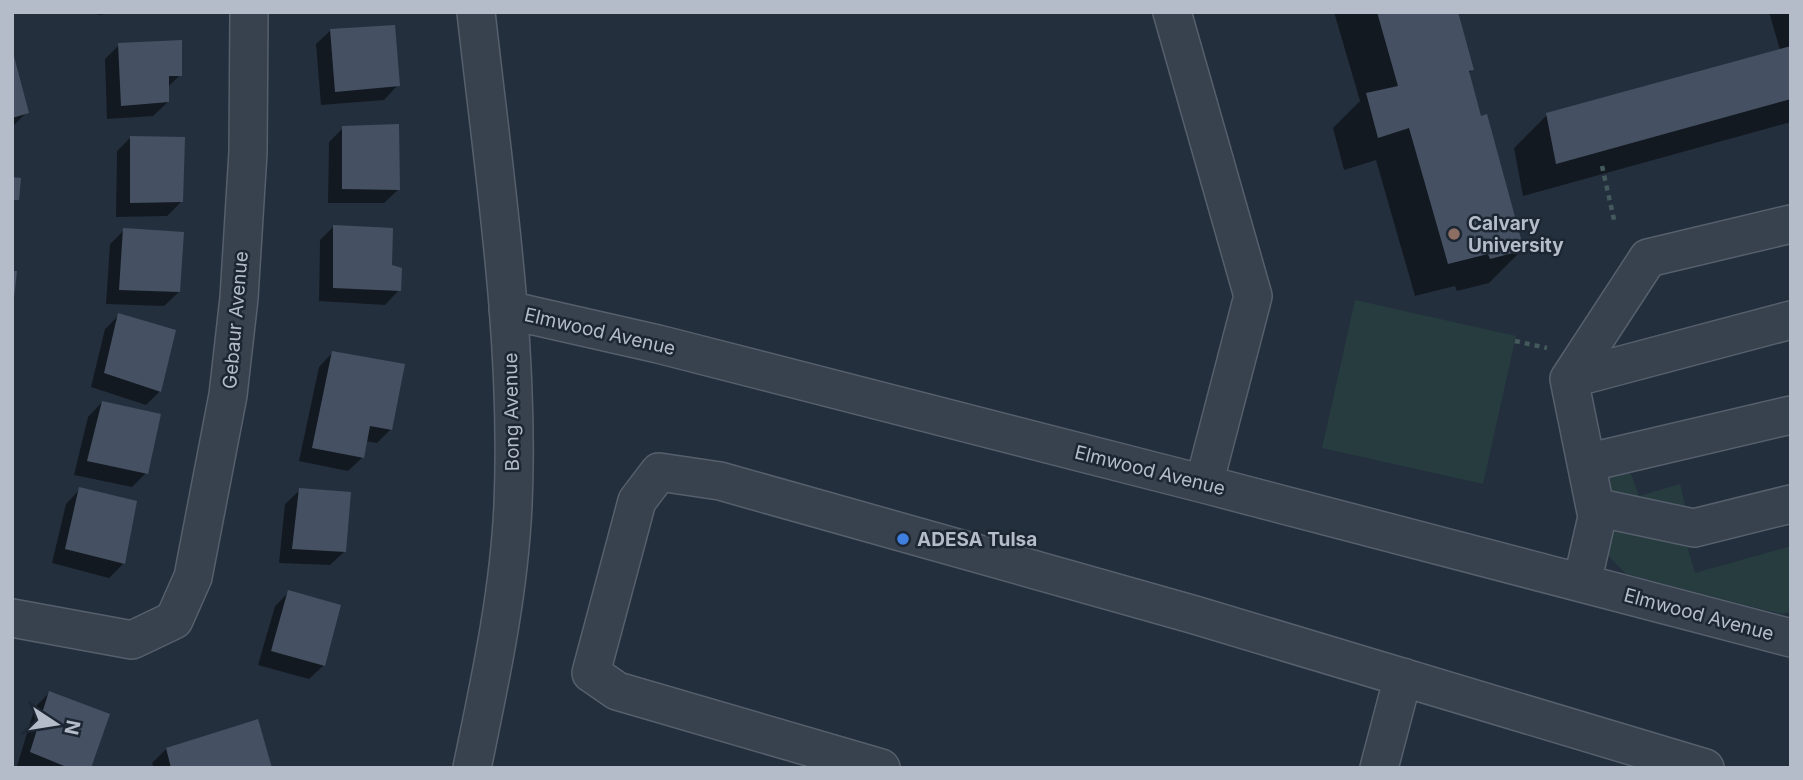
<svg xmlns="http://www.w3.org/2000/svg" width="1803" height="780" viewBox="0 0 1803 780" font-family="Inter,sans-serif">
  <rect width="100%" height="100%" fill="#242f3e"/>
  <!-- green -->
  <path fill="#263c3f" d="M1355,300L1516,336L1483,484L1322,448Z
    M1614,472L1631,474L1639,496L1680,484L1685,505L1681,510L1610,495L1607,475Z
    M1613,526L1686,542L1695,573L1791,546V612L1783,614L1745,605L1626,574L1608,555L1607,541Z"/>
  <!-- shadow -->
  <path fill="#0007" d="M98,12H123L98,15Z
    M1334,12H1456L1473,69L1468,74L1480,118L1522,250L1489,283L1457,291L1455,286L1415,296L1376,160L1344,170L1333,128L1360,101Z
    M1769,12H1791V122L1523,196L1514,148L1547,115L1780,50Z
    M331,30L398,85L384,100L321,105L316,44Z
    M119,45L180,75L167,88L168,102L153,116L107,119L105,59Z
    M12,54L27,112L12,127Z
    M343,128L399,189L384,203H328L329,142Z
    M131,137L181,202L167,216L116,217L117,151Z
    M334,226L390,267L399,290L385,305L319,301L320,240Z
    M124,230L179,292L164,306L106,304L110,244Z
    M119,315L160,391L146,405L91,387L105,329Z
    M333,352L391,429L377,443L365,441L363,457L348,471L299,461L319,367Z
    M102,402L146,473L132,487L74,475L88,417Z
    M80,489L135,502L123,564L109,578L52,563L66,504Z
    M300,490L345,551L330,565L279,563L285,504Z
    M289,592L324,665L309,679L258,665L275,606Z
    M49,693L89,768L17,766L35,707Z
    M166,749L270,768H154L152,763Z"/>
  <!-- building -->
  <path fill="#455162" d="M1377,12H1458L1474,70L1469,71L1481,116L1487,114L1524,250L1490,259L1488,254L1448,264L1409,128L1378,138L1366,93L1398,86Z
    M395,25L400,86L335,92L330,29Z
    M182,40V76H169V102L121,106L118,43Z
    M1791,46V99L1556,164L1546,113Z
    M12,49L29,113L12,118Z
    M399,124L400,190L342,189V126Z
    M130,136L185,137L183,202L130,203Z
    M12,177L21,178L19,200H12Z
    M333,225L393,228L392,265L402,268L401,291L333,288Z
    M123,228L184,232L180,292L119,290Z
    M12,271H17L14,298H12Z
    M118,313L176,330L161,392L104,373Z
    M332,351L405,364L392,430L370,426L364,458L312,448Z
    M102,401L161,414L148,474L87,461Z
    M79,487L137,501L125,564L65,549Z
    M299,488L351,492L346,552L292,549Z
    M288,590L341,605L325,666L271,651Z
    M49,691L110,714L91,768H69L30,752Z
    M258,719L272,768H171L166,748Z"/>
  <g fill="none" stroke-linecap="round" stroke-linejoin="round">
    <defs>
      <path id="minor" d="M1172,12L1253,296L1204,484
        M508,310L658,344L1204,484L1791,638
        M1569,379L1791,320
        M1586,463L1791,415
        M1595,507L1694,528L1791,504
        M1582,583L1597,517L1569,379L1648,258L1791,224
        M12,618L132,640L174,620L193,577L228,395L239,298L248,152L249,12
        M472,768C490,681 509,594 513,505C520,341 494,175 476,12
        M881,768L617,691L591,673L637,501L659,472L720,481L1195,615L1705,768
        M1379,768L1403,677"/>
    </defs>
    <!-- minor casing -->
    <use href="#minor" stroke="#565f6c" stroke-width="40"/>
    <!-- path -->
    <path stroke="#44595c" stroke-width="4.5" stroke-dasharray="5 5" stroke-linecap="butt" d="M1602,166L1615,224
      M1515,341L1547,348"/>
    <!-- minor -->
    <use href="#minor" stroke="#38414e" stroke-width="37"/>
  </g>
  <!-- markers -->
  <circle fill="#8d6e63" stroke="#1d2633" stroke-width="2.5" cx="1454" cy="234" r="7"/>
  <circle fill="#3f7fe0" stroke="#1d2633" stroke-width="2.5" cx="903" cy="539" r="7"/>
  <g text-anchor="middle" stroke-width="5" stroke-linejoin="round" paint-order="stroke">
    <!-- poi labels -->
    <g font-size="19" font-weight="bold" fill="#b4bcc9" stroke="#1d2633" text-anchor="start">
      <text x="1468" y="230">Calvary<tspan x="1468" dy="22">University</tspan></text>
      <text x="917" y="546">ADESA Tulsa</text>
    </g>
    <!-- street labels -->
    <g font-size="19" fill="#b4bcc9" stroke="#1d2633">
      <text transform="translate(235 320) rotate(-85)" y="7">Gebaur Avenue</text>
      <text transform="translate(600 331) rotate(13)" y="7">Elmwood Avenue</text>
      <text transform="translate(511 412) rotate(-91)" y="7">Bong Avenue</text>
      <text transform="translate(1150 470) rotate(14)" y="7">Elmwood Avenue</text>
      <text transform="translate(1699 614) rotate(15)" y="7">Elmwood Avenue</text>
    </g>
  </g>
  <!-- border -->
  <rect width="1803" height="780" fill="none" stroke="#b4bcc9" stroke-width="28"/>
  <!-- north arrow -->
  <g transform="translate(56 724) rotate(102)" stroke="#1d2633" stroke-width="5" paint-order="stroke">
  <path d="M0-5L12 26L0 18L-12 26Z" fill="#b4bcc9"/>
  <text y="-10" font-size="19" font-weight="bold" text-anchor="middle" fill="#b4bcc9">N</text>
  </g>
</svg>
